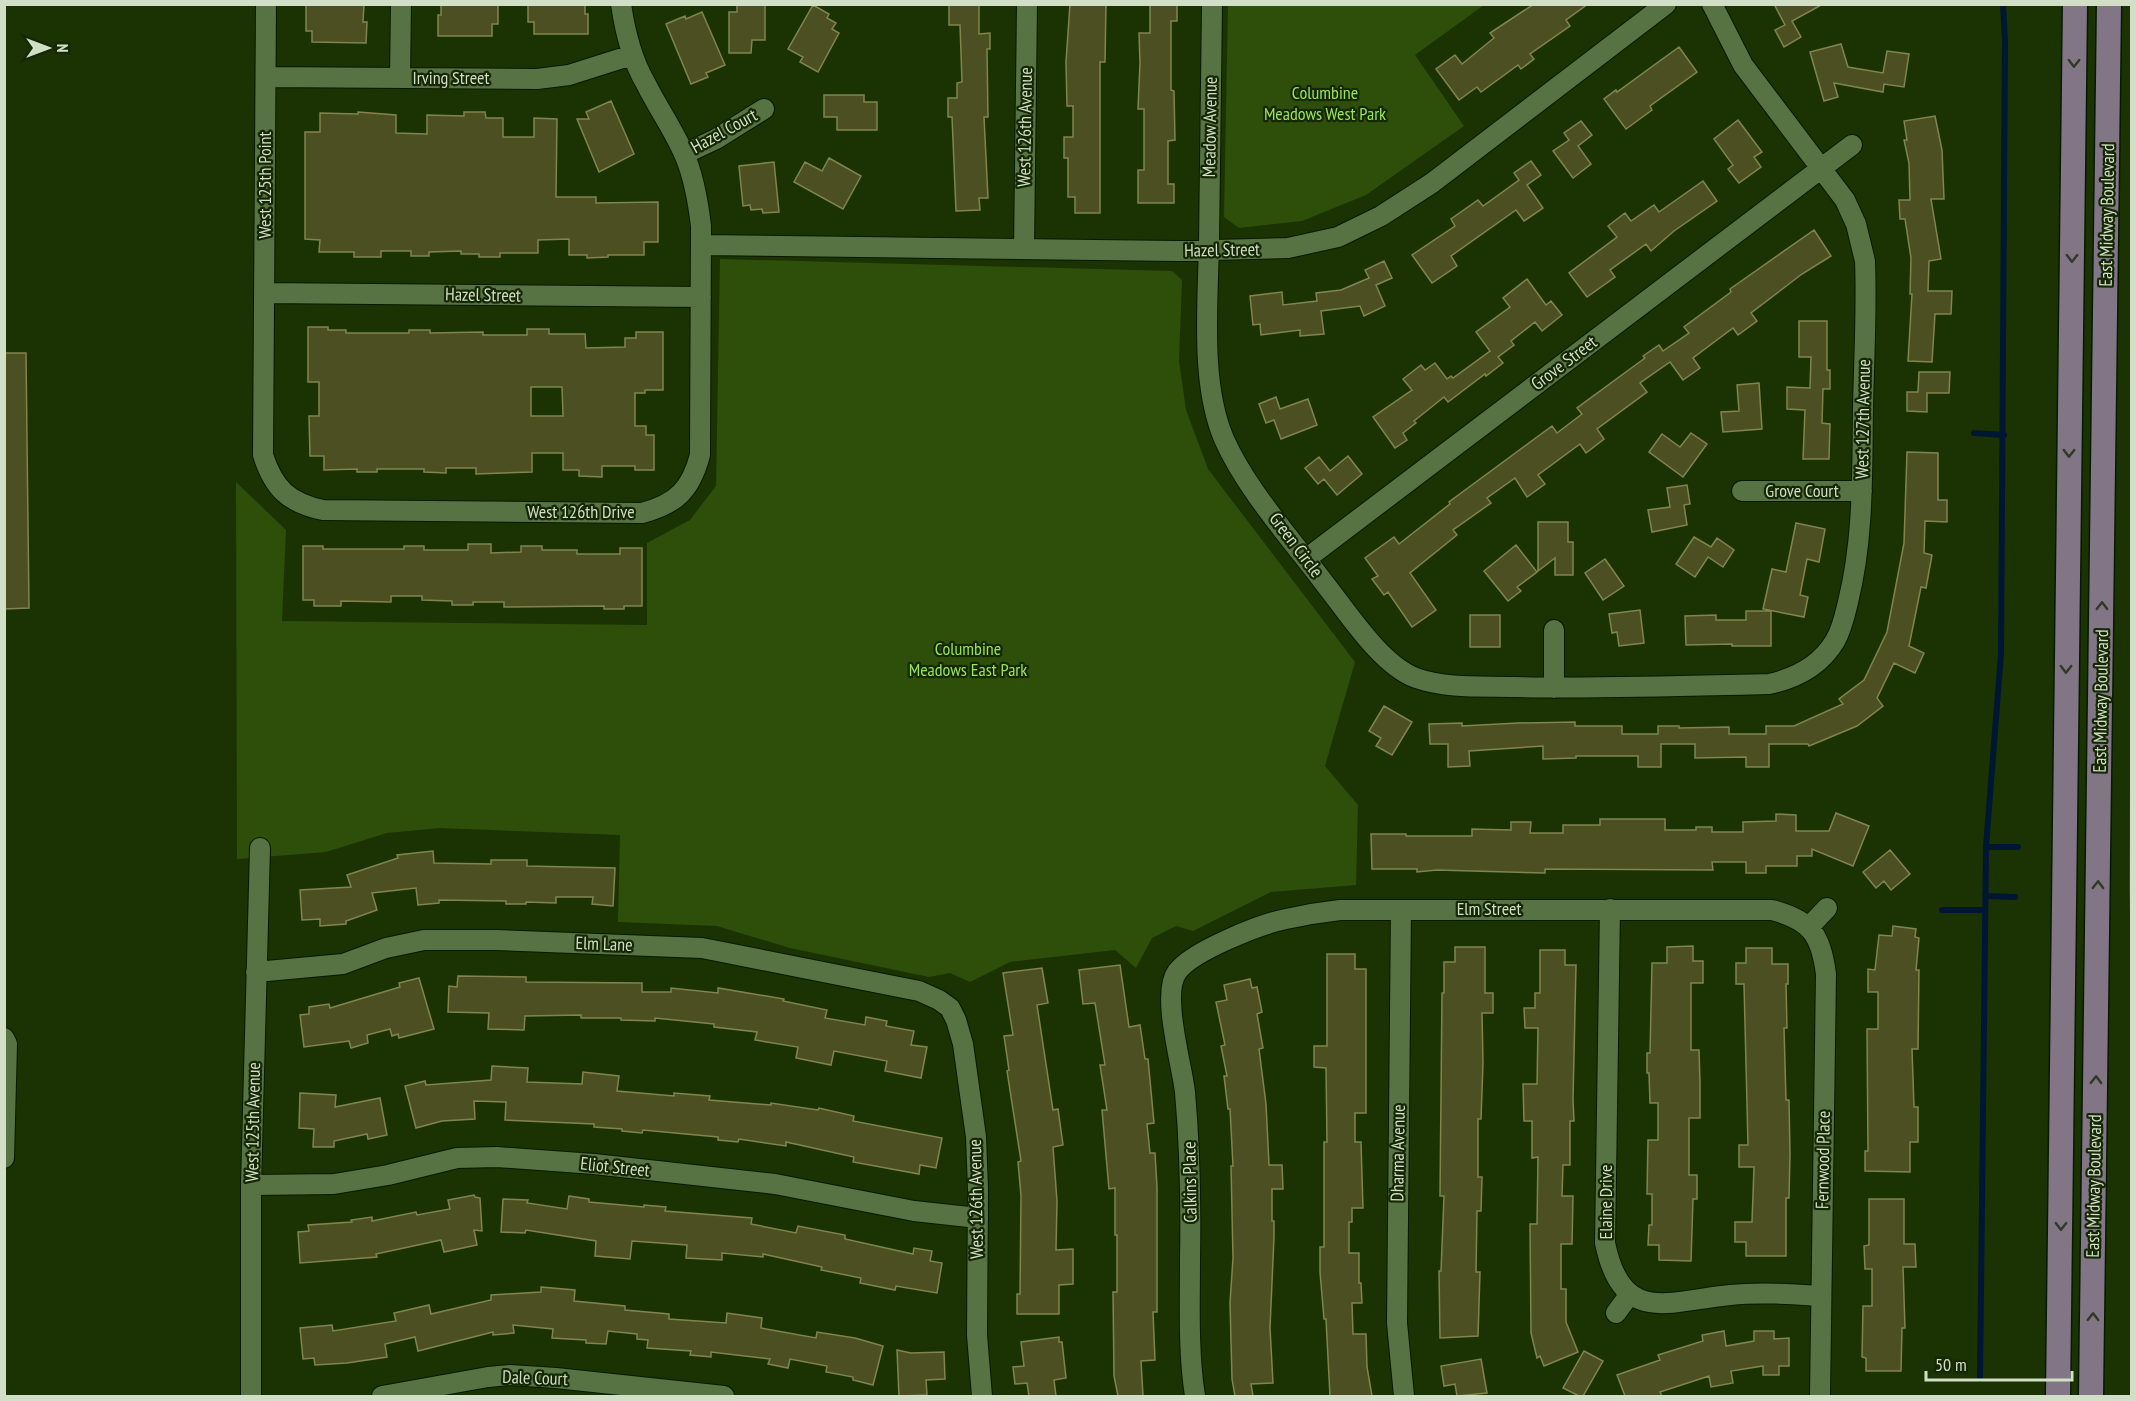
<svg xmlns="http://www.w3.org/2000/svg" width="2136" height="1401" viewBox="0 0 2136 1401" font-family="'PT Sans Narrow',sans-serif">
  <rect width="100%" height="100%" fill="#1b3302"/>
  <!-- green -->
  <path fill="#2e4f09" d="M1228,5H1484L1415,55L1464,126L1366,195L1302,221L1239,228L1224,217Z
    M720,259L1172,271L1182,280L1179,361L1186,410L1208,469L1355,662L1325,766L1358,805L1356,885L1271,892L1193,931L1176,926L1152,938L1136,968L1115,950L1010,962L970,982L950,973L929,977L790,948L717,926L618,922L620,835L440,828L387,833L326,852L237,859L236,482L286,530L282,621L647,625V543L690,520L716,486Z
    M2131,681L2132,682L2131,932L2129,891Z"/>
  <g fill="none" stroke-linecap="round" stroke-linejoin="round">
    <!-- stream -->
    <path stroke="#001734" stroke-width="6" d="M1974,433L2004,435
      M1986,847H2018
      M1985,896L2015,897
      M1942,910H1985
      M1980,1379L1986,847L2001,654L2005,41L2003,4"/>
  </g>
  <!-- building -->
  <path fill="#4c4f22" stroke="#80854d" stroke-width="1.5" fill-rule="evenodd" d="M306,4H364L363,22H367L366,43L312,42V31H306Z
    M441,4H498V24H492V36H438V15H441Z
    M528,4H585V14H588V34H534V22H528Z
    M737,4H765V40H752L751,53H729V12H737Z
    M949,4H979V34L990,33V49H987L988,117H984L988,198H979L980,210L956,211L952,117H948V98H957V83L962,82L960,25H949Z
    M1070,4H1106L1105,62H1100V213H1075V197H1068V158H1064V137H1073V106H1067L1066,62Z
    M1150,4H1177V21H1171V90L1174,91L1175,140L1168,141V184H1174V203H1138V170H1144V109H1138L1140,63L1139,33H1150Z
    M1534,4H1588L1566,20L1570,26L1530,54L1534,59L1521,69L1518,65L1481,92L1477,87L1459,100L1436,69L1455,55L1462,64L1494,38L1490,33Z
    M1774,4H1823L1792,21L1801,37L1784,47L1775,30L1785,25Z
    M813,5L829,14L827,18L836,23L832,29L839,33L818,72L800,62L803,57L788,49Z
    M702,12L725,65L706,73L708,77L691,84L666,24L685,16L686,19Z
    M1841,44L1848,67L1883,73L1887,51L1909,54L1904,87L1884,84L1883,92L1834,83L1838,97L1824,101L1810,52Z
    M1679,47L1697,72L1650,106L1652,110L1626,129L1604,99L1616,90L1617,92Z
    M824,95H864V102H877V130H837V117H824Z
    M611,101L634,154L599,172L577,119H589L586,112Z
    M358,112L396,115V133L427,134V115L464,116V112H485L486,118H503V137H534V118L557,119L556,197H596V203L658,202V242H644V255H608V257L587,258V255H569V239L538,240V253H500V257H479V254H461V251L429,252V256H411V251H381V257H354V252H319L320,240L305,239V132H320V113L358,114Z
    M1935,116L1942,150L1944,199H1931L1941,259L1929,261L1928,291H1952L1951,314H1935L1932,362L1908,361L1912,294H1910L1911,258L1905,219H1900L1899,200H1910L1909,163L1904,140H1907L1904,121Z
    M1738,120L1762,152L1754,157L1761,167L1739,183L1728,169L1733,165L1714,139Z
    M1581,121L1592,135L1578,146L1591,164L1573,178L1553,151L1569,140L1564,133Z
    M829,158L861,176L843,209L794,182L805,162L822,171Z
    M1531,161L1541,175L1527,185L1543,208L1524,221L1516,210L1451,256L1457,266L1432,283L1412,255L1455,226L1451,219L1478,200L1483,206L1519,180L1514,173Z
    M774,162L779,212L763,213L762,209L751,210L750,205L743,206L739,166Z
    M1703,181L1717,201L1674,231L1651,251L1646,244L1610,270L1615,277L1587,297L1569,273L1617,237L1608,226L1625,213L1631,221L1654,205L1659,212Z
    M1814,230L1831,256L1802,274L1751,313L1757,321L1738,335L1733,328L1693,358L1700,368L1683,380L1670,362L1640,383L1647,392L1597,429L1604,439L1586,453L1580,444L1538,475L1545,484L1527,497L1515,478L1487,498L1491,503L1453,530L1457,535L1410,573L1436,610L1412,627L1388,592L1384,595L1372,579L1378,576L1365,558L1394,537L1399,544L1450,504L1449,502L1552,426L1557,433L1582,414L1577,408L1645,358L1643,356L1659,345L1663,351L1689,333L1684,327L1731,292L1730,289Z
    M1384,261L1392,278L1376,285L1385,306L1364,316L1360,306L1321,311L1324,334L1300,336V330L1261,335L1260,324L1253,325L1250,296L1282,292L1283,305L1317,301L1316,293L1341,290L1369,278L1365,270Z
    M1527,279L1546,305L1551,301L1562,315L1542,331L1535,322L1511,341L1514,345L1498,357L1503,363L1486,376L1485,374L1448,402L1444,397L1414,421L1416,423L1403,433L1407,440L1395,448L1373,417L1412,390L1403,379L1421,365L1425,370L1435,363L1447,379L1451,376L1453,378L1490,351L1476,332L1510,307L1503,298Z
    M1799,321H1827V370H1830V389H1823L1822,423L1830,424L1829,459H1803L1805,410L1787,409V387L1810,388L1811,357H1799Z
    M308,327H328V330H346V333H409V330H430V333L483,332V335H527V329H549V334H585L586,348L625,347V338H636V332H663V390H645V393H635V426H646V435H654V470H635V466H602V477L579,476V470H563V453H532V472L476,474V468H446V473L424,472V469H377V472H357V469L324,470V456H310L309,416H319V382H308ZM531,387H562L563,416H531Z
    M4,353H26L29,608L4,609Z
    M1919,372H1950L1949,393H1927V412L1907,411V392H1918Z
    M1759,383L1762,429L1723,432L1721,412L1739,411L1737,385Z
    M1276,397L1280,409L1308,399L1317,425L1281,439L1274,420L1266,423L1259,404Z
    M1691,433L1707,444L1683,477L1649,452L1662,434L1680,447Z
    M1907,452L1938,453V500H1947V522L1925,521L1924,553L1932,555L1926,588L1921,587L1909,646L1924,653L1915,673L1894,663L1877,698L1883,706L1857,726L1809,746L1808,744H1769V767H1746V757L1695,758V744H1661V767H1638V756H1576V758L1543,759V746L1469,751L1470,766L1448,767V744H1430L1429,724L1462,723V726L1518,723L1575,722V726H1622V734H1658V726H1679V728L1729,727V734H1766V726H1794L1843,704L1839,699L1864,680L1887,632L1904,543Z
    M1348,456L1362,474L1337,495L1324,479L1318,484L1305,468L1319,457L1330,471Z
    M1687,485L1690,504L1684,505L1687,525L1652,532L1648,510L1670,507L1667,488Z
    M1538,522H1568V542H1573V575H1555V558L1538,571Z
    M1796,523L1825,529L1819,562L1807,559L1800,595L1808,597L1804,617L1763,609L1772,569L1786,572Z
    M1694,537L1711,547L1717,538L1734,550L1723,567L1708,557L1695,577L1676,564Z
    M468,544H491V553L521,552V546H542V550H577V554H620V548H642V606H624V609H604V606L504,607V602H473V605H452V601L422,600V596H391V602L341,601V606H314V600H303V546H323V549H404V546H424V550H468Z
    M1516,545L1537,572L1517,587L1521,591L1508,601L1484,571Z
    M1605,559L1624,586L1603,600L1585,573Z
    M1640,610L1644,643L1619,646L1617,632L1612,633L1609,614Z
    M1746,611H1771V646H1732V644L1686,645L1685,616L1716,615V620H1746Z
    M1470,615H1500V647H1470Z
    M1384,706L1412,722L1392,755L1376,746L1381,738L1369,731Z
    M1836,813L1869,826L1853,866L1812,849V856H1797V866H1766V873H1746V862H1712L1713,870L1545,869V873L1437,870L1417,872V869H1372L1371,834H1406V836H1472V829L1511,830V822H1531L1530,833H1563V825H1600V819H1665V830H1696V827H1712V832H1743V822L1776,821V814L1796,815V831H1829Z
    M1890,850L1910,874L1891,890L1884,881L1876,888L1863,872Z
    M433,851L434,863L491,864V860H527V866L615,868L613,906L592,904L593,897H556V903L526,902V904H506V901L439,900V903L418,905L416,888L372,893L377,910L346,921V924L320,926V919L302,920L300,890L351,887L347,875L398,858L397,855Z
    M1893,926L1916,929L1915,937L1919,938L1916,970H1919L1918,1049H1912L1914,1107H1918V1142H1910V1172L1865,1171V1151H1868L1867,1029H1878V992H1868V969L1875,970L1879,935L1892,936Z
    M1693,946V961H1703V983H1691V1050H1699L1700,1083V1118H1689V1175H1697V1199H1693L1691,1261L1659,1260V1245H1648L1649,1225H1652V1194H1647L1648,1140H1658V1103H1650L1649,1073H1647V1053H1650L1652,963H1667V947Z
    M1455,947H1485V993H1493V1013H1482L1483,1063L1481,1119H1478V1177H1482L1481,1211H1477L1476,1272H1480L1478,1336L1440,1338L1439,1271H1441L1444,1196H1440L1442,993H1444V962H1455Z
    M1746,948H1772V964H1788V984H1786L1787,1028H1784L1786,1100H1789L1790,1154L1789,1198H1786V1256H1746V1242H1735V1222H1752L1754,1167H1739V1145H1748L1744,984H1736V963H1746Z
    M1540,950H1565V965H1576L1573,1100L1574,1121H1570V1165H1563L1562,1196H1573L1572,1244H1561V1289H1566V1322L1578,1352L1544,1366L1540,1356L1537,1358L1531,1333L1530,1224H1537L1538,1157L1532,1158V1121H1524L1523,1084H1537L1538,1028H1525L1524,1008H1535V993H1540Z
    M1327,954H1355V969H1366V1113H1355V1142H1361L1363,1208H1352V1222H1349V1253H1359V1283H1361L1362,1303H1352L1353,1334H1366L1367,1367L1372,1396H1330L1326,1319H1324L1320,1272V1247H1324V1142H1327L1326,1068L1314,1067V1046H1327Z
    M1120,965L1129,1027L1140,1025L1145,1059H1148L1154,1123L1147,1124L1150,1153H1155L1157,1187V1312H1153L1155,1360L1141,1361L1143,1396H1118L1114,1376L1113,1292H1117V1235H1115V1188L1109,1189L1102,1110H1107L1100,1065H1105L1095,1003L1083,1004L1079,970Z
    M1042,968L1048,1003L1037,1005L1053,1110L1058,1109L1063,1145L1053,1147L1057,1201L1056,1250L1073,1249V1284L1059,1285V1314H1017V1294H1020L1021,1196L1018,1162L1021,1161L1007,1071L1009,1070L1004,1036L1013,1035L1003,973Z
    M458,976L526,977V982L642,983V992H671V988L718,993V988L784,999L783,1001L827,1010L825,1018L865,1025L866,1017L887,1021L886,1026L914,1031L911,1045L927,1047L921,1078L885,1071L887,1061L834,1051L831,1065L796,1058L798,1047L755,1040L757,1032L714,1027V1024L655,1018V1021L621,1020V1018H581V1015L525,1016L524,1030L488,1029L489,1013L448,1012L449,986L457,987Z
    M419,978L434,1029L399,1038L398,1034L392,1036L390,1029L367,1035L368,1043L351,1048L349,1041L304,1047L300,1015L309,1014V1007L329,1004L330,1008L400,987L399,983Z
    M1250,979L1252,988L1257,987L1262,1012L1257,1014L1263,1048L1259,1049L1266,1104L1269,1165H1282L1283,1189H1272V1221H1274V1237L1270,1328L1273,1383L1251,1384L1253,1396H1235L1232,1379L1230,1303L1233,1258L1231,1166H1233L1230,1109H1228L1224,1076H1227L1221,1046L1225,1045L1216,1002L1227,1000L1224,985Z
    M492,1066L528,1068L527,1082L582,1084L583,1072L619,1076L617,1091L674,1096V1093L710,1096L709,1100L771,1105V1103L818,1110L819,1108L854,1116L853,1121L942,1138L936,1168L920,1165L919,1174L853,1162L854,1157L786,1142V1146L739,1139L738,1142L718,1140V1137L643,1130L642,1133L622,1131V1129L594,1127V1124L505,1120L506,1102L474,1101L475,1119L442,1121L416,1128L405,1086L425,1081L426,1085L491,1080Z
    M300,1093L336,1095L335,1107L380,1098L387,1135L368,1139L367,1134L334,1141V1147H313L314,1129L299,1128Z
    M474,1195L475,1197L480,1198L482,1231L474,1230L477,1245L444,1252L441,1240L376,1254L377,1257L300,1263L298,1232L309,1231L308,1225L352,1222L351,1220L372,1217V1221L416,1212L417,1215L450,1209L448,1200Z
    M569,1196L589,1199V1202L644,1207V1205L666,1207L665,1211L752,1218L751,1224L796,1233L798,1226L845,1235V1239L913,1254L914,1248L932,1251L930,1261L942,1263L937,1293L896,1286L895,1290L860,1283L861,1278L821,1270L822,1267L763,1254V1257L722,1253V1260L686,1258L687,1245L632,1241L630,1259L595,1256L596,1241L526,1230L525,1233L501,1232L503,1199L528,1200L527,1203L567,1209Z
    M1869,1199H1904V1244H1915L1916,1267H1903L1905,1328H1902L1901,1371H1866V1358L1862,1357L1863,1306H1872V1269H1865L1864,1246L1869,1245Z
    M541,1287L575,1290L574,1301L625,1306V1310L669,1314V1319L726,1323L727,1313L762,1318L761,1328L816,1338L817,1332L855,1338L883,1346L873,1385L853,1380V1377L826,1372L827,1366L790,1359L788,1368L768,1364L770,1359L711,1352V1357L690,1355L691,1351L647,1348L648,1340L637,1339V1334L608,1331L606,1344L586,1343V1340L552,1338L553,1329L513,1325L514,1333L493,1335V1332L418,1351L415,1337L385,1344L387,1357L347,1363L315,1365L314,1358L303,1359L300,1328L332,1325L333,1331L396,1321L394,1313L429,1305L431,1314L491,1300V1295L541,1292Z
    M1724,1331L1726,1346L1754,1341V1331H1774V1339L1789,1338V1366H1779V1375H1763V1366L1731,1371L1733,1383L1711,1387L1709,1376L1660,1392L1662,1396H1625L1617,1375L1660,1360L1658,1355L1703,1341L1702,1335Z
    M1059,1337V1342H1062L1066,1378L1054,1380L1056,1396H1029L1027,1383L1015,1384L1013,1367L1024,1366L1021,1342Z
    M897,1350L911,1353L944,1352L945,1379L926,1380L927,1395L899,1396Z
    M1584,1351L1603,1361L1583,1396H1579L1563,1388Z
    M1481,1359L1487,1393L1457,1396L1455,1384L1444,1386L1441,1366Z"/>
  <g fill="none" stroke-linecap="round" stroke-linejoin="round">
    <defs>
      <path id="minor" d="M266,4L263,455C274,489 289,503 323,510L642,513C677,504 691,489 700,455L701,226C698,201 694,176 684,154C673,129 658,108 646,84C632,60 625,32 621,4
        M1212,4C1211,84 1210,163 1209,242C1208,303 1200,383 1224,439C1246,489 1292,540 1325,584C1348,613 1381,665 1416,678C1447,689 1483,686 1515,687C1599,689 1684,686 1769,684C1797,678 1820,666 1835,641C1842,629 1845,615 1848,602C1864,538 1862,472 1863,407C1864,359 1867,310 1865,261L1856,224L1845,200L1743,65L1712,4
        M266,77L537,79L569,75L632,55
        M400,78L401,4
        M684,154L716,139L764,109
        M702,245L1176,251L1288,248L1338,237L1381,216L1432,183L1666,4
        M1024,249L1027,4
        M264,293L701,297
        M1742,491H1862
        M1306,559L1852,145
        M1554,630V688
        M1610,909L1605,1243C1622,1326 1668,1301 1730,1295C1760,1292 1791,1294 1821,1296
        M1401,910L1397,1323L1404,1396
        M1809,927L1827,908
        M256,972L343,964L386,948L424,940H496L702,948L919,991L939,1000L950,1008L956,1020L963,1044L976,1137L978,1189L977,1335L982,1396
        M4,1038L7,1044L4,1158
        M251,1185L334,1184L388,1175L457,1158L497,1157L594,1164L775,1184L914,1211L978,1218
        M1616,1313L1630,1294
        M251,1396V1185L260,848
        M382,1396L488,1377L510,1375L556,1378L724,1396
        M1195,1396C1188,1351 1190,1306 1190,1260C1191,1204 1190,1149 1185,1092C1182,1065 1161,994 1177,972C1192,951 1261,924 1286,919C1304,915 1322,912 1340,910H1772C1811,920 1821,935 1826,974L1820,1396"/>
      <path id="major" d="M2058,1396L2075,4
        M2091,1396L2109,4"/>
    </defs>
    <!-- minor casing -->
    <use href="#minor" stroke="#071900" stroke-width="22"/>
    <!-- major casing -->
    <use href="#major" stroke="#071900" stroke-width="27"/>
    <!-- minor -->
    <use href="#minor" stroke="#577343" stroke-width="20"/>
    <!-- major -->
    <use href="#major" stroke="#817586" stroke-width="24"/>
  </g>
  <!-- one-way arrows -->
  <defs><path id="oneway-chevron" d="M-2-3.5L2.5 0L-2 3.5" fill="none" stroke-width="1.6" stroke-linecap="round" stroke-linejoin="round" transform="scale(1.5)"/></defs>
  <g stroke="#303a24">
    <use href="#oneway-chevron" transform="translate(2074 63) rotate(91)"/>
    <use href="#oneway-chevron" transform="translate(2072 258) rotate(91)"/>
    <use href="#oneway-chevron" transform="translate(2069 453) rotate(91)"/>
    <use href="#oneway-chevron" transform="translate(2102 606) rotate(-89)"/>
    <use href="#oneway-chevron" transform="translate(2066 669) rotate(91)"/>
    <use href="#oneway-chevron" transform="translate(2098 885) rotate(-89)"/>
    <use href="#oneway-chevron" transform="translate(2096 1080) rotate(-89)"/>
    <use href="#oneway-chevron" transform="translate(2061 1226) rotate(91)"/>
    <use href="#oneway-chevron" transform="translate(2093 1317) rotate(-89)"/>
  </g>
  <g text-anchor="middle" stroke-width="4.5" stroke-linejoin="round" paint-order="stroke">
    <!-- street labels -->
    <g font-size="18" fill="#d0dfc5" stroke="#152704">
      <text x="451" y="84">Irving Street</text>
      <text transform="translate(1025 127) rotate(-89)" y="6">West 126th Avenue</text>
      <text transform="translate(1210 127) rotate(-89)" y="6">Meadow Avenue</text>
      <text transform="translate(724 131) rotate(-29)" y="6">Hazel Court</text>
      <text transform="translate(265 185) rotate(-90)" y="6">West 125th Point</text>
      <text transform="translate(2107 215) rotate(-89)" y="6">East Midway Boulevard</text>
      <text transform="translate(1222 250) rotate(-1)" y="6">Hazel Street</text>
      <text transform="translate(483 295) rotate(1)" y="6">Hazel Street</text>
      <text transform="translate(1564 363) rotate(-37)" y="6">Grove Street</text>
      <text transform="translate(1863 419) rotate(-89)" y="6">West 127th Avenue</text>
      <text x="1802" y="497">Grove Court</text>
      <text x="581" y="518">West 126th Drive</text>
      <text transform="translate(1296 545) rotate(53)" y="6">Green Circle</text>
      <text transform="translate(2101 701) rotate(-89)" y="6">East Midway Boulevard</text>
      <text x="1489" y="915">Elm Street</text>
      <text transform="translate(604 944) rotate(2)" y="6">Elm Lane</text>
      <text transform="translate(253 1122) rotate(-89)" y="6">West 125th Avenue</text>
      <text transform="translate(1398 1153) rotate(-89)" y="6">Dharma Avenue</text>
      <text transform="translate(1823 1160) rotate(-89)" y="6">Fernwood Place</text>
      <text transform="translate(615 1167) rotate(6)" y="6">Eliot Street</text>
      <text transform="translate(1190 1182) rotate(-91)" y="6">Calkins Place</text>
      <text transform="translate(2094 1186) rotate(-89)" y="6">East Midway Boulevard</text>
      <text transform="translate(976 1199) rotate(-91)" y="6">West 126th Avenue</text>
      <text transform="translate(1606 1202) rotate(-90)" y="6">Elaine Drive</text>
      <text transform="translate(535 1378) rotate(2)" y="6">Dale Court</text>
    </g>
    <!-- park labels -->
    <g font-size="18" fill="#99e654" stroke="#152704">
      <text x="1325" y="99">Columbine<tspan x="1325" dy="21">Meadows West Park</tspan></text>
      <text x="968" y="655">Columbine<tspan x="968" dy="21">Meadows East Park</tspan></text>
    </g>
  </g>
  <!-- border -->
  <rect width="2136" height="1401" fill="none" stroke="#d0dfc5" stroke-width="12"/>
  <!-- north arrow -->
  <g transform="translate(48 48) rotate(90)" stroke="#152704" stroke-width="4.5" paint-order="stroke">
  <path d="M0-4.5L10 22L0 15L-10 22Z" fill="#d0dfc5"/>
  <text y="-9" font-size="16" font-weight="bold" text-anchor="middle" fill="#d0dfc5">N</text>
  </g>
  <!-- scale -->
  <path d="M1926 1371v9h146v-9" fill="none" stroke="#d0dfc5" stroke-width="3"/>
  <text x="1935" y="1371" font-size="18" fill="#d0dfc5" stroke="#152704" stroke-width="4.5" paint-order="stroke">50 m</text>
</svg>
